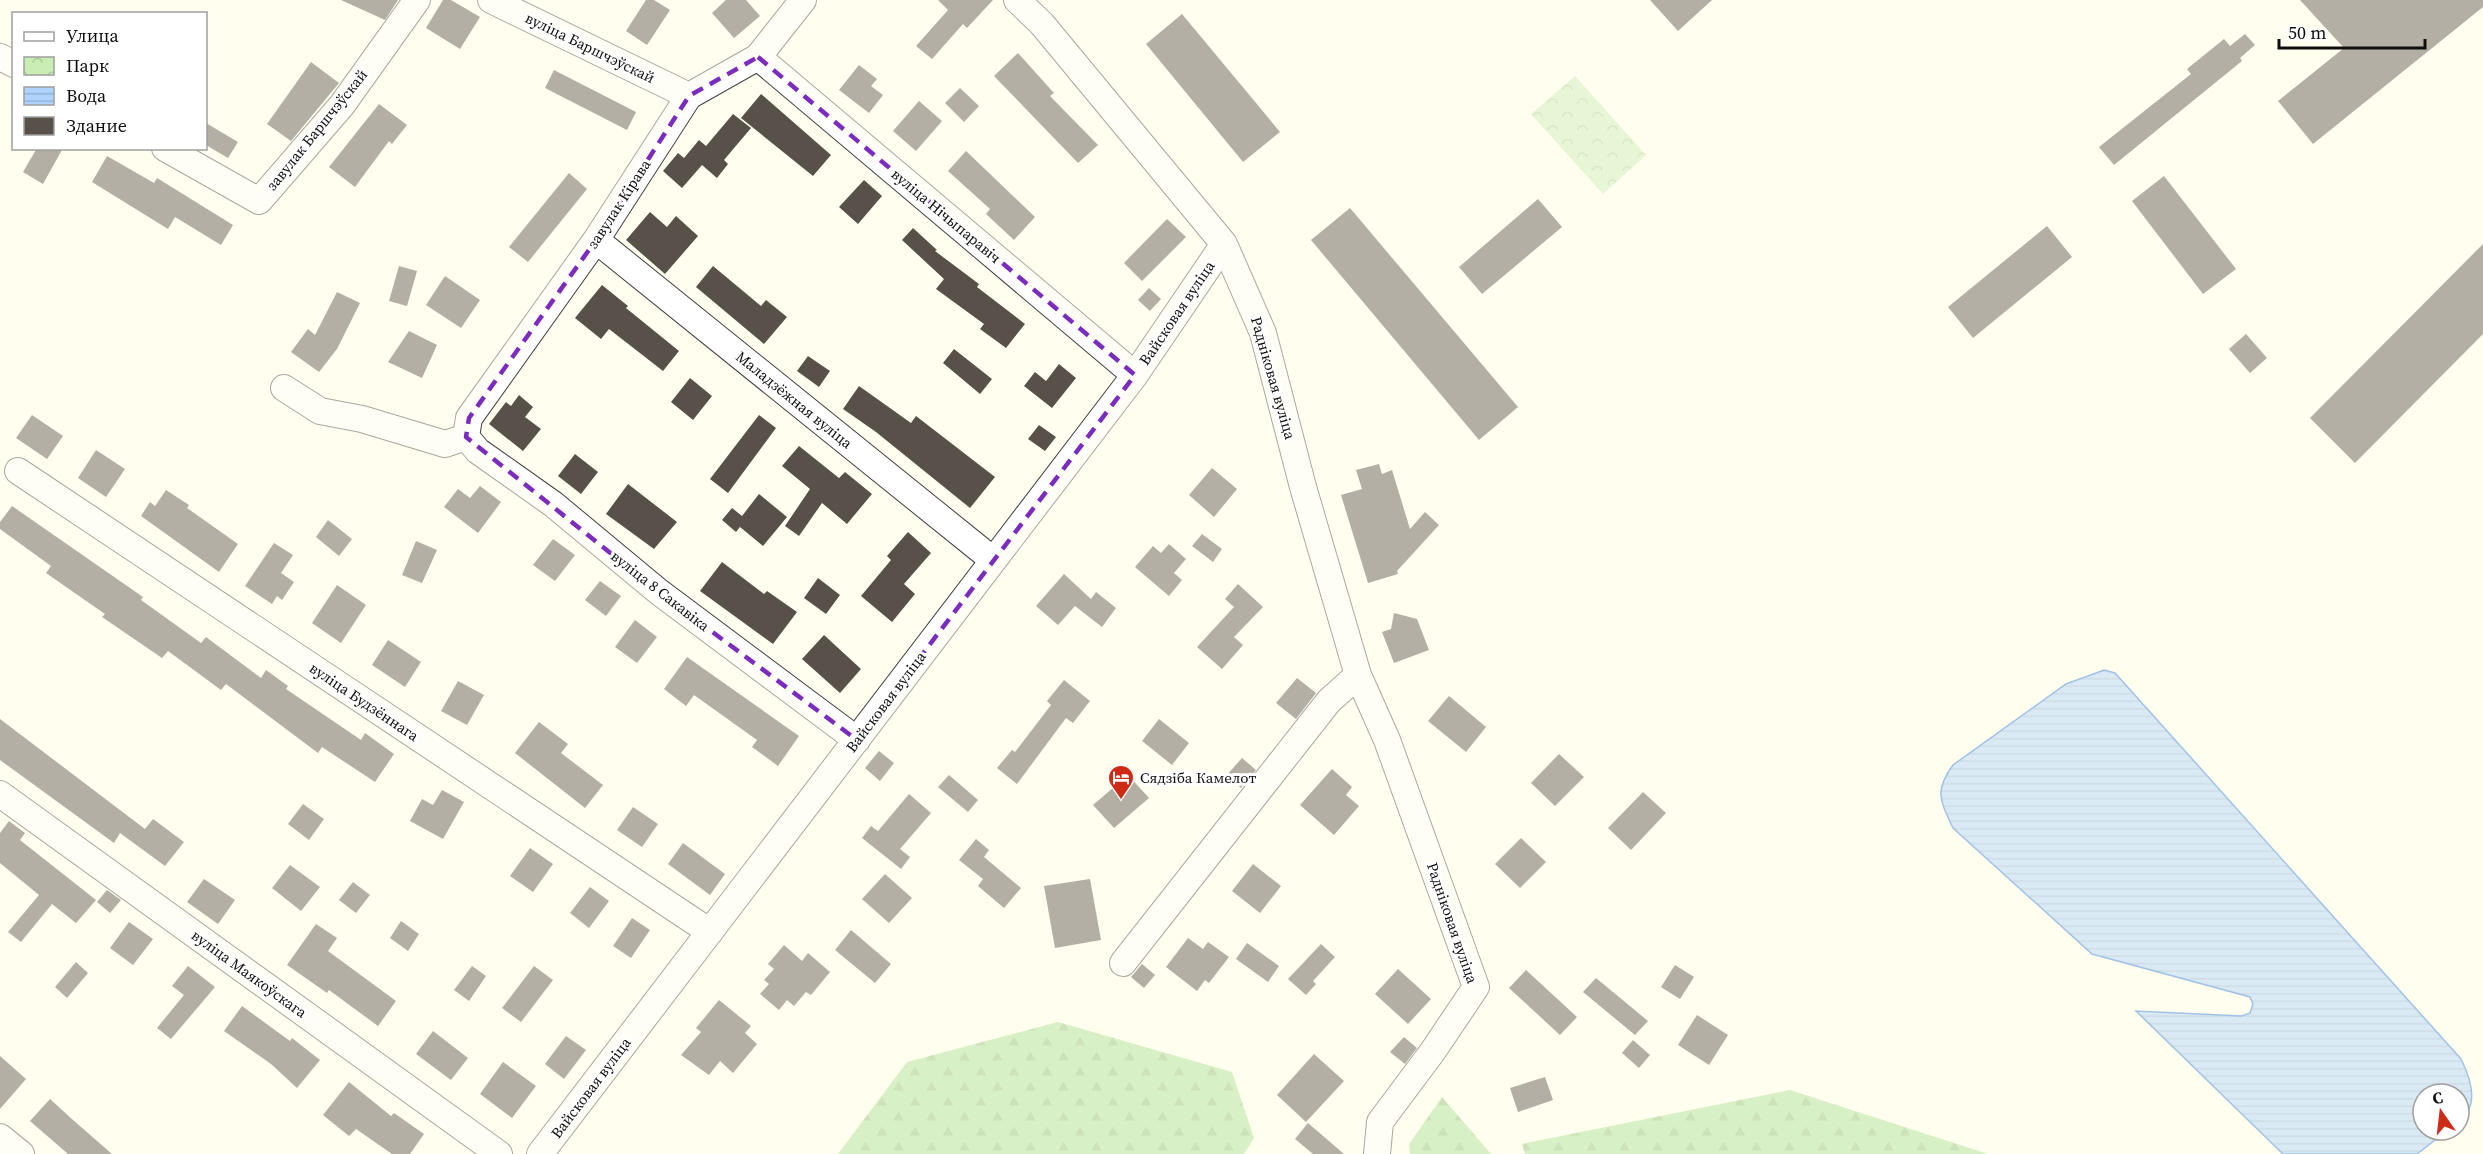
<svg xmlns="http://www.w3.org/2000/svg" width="2483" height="1154" viewBox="0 0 2483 1154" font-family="'Source Serif 4',serif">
  <defs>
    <pattern id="forest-firs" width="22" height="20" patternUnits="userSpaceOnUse" patternTransform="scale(1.5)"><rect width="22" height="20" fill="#a9e192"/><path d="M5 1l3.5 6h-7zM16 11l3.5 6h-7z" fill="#90c07d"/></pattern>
    <pattern id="park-crowns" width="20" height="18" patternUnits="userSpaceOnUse" patternTransform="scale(1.5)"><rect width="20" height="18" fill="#c9eeb4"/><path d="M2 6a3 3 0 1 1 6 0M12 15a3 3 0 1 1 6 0" fill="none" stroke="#abcb9a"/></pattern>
    <pattern id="water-rules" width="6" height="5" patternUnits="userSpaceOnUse" patternTransform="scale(1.5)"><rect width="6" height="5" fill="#aed3fd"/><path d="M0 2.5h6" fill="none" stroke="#94b4d8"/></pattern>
  </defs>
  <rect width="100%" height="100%" fill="#fffeef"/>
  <!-- forest -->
  <path fill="url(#forest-firs)" d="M1058,1022L1232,1072L1254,1138L1244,1154H838L907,1062Z
    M1790,1090L1988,1154H1525L1522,1144Z
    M1442,1097L1491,1154H1410L1409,1144Z"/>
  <!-- park -->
  <path fill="url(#park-crowns)" d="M1575,76L1646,155L1603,194L1531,114Z"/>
  <!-- water -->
  <path fill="url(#water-rules)" stroke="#2d7bdc" stroke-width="1.5" d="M2104,670L2115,673L2461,1059C2471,1079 2480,1106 2459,1121V1094H2423V1130H2448L2417,1154H2283L2136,1011L2242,1016L2250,1013L2253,1004L2250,997L2092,954L1953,828C1940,800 1934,791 1953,765L2066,684Z"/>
  <!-- building -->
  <path fill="#585149" d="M341,0H398L385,20Z
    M443,0H451L480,17L460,49L426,28Z
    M646,0H654L670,10L647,45L626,31Z
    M726,0H746L760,16L734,38L712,13Z
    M938,0H993L967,28L963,24L932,59L916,46L948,10Z
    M1650,0H1712L1678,31Z
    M2300,0H2483V7L2313,144L2278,101L2344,48Z
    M1182,14L1280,132L1243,162L1146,44Z
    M2245,34L2255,45L2240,58L2242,61L2114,165L2099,147L2191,74L2187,69L2224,39L2230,46Z
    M1018,53L1054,93L1050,96L1098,145L1078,163L994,76Z
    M311,62L339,83L291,141L267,124Z
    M859,65L877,79L871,86L883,95L869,113L839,90Z
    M554,70L636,112L627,130L545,88Z
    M960,88L979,106L964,122L945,103Z
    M761,94L831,155L813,176L741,118Z
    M919,101L942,121L916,151L893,131Z
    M379,104L407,125L392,144L389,141L355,187L329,167Z
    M733,114L751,128L724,160L728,164L717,178L702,165L682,188L663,171L678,153L684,158L699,140L706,146Z
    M206,123L238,142L228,158L206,145Z
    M37,148H63L43,184L23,172Z
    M966,151L1035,217L1014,240L986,214L990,209L948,171Z
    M107,156L154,183L157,178L233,225L221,245L175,217L168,229L92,182Z
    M569,173L587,189L528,262L509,247Z
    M2164,176L2236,269L2203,294L2132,201Z
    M864,180L882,196L858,224L839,207Z
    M1538,199L1562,227L1482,294L1459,267Z
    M1350,208L1518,407L1479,440L1311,240Z
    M650,212L667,227L676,216L698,236L665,274L626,240Z
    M1167,219L1186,237L1142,281L1124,263Z
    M2047,226L2072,257L1973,338L1948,307Z
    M913,228L937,250L935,251L979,284L977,287L1025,324L1006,348L980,329L984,324L936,289L944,279L902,240Z
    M2483,244V334L2355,463L2310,418Z
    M399,266L417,271L407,306L389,301Z
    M713,266L761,306L766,300L787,317L764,344L696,287Z
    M445,276L480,300L461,328L426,305Z
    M602,285L628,306L626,308L679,351L663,371L609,329L601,339L575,318Z
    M1149,288L1161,299L1150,311L1138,300Z
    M337,292L360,303L337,349L319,372L291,352L308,329L315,335Z
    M409,331L437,345L422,378L388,362Z
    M2246,334L2267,358L2250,373L2229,349Z
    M954,349L992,379L980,394L943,363Z
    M808,356L830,371L819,387L797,371Z
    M1059,364L1076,378L1052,408L1024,386L1035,372L1046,381Z
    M690,378L712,396L693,420L671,402Z
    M859,386L911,423L916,416L995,477L970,508L876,432L843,409Z
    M519,395L533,407L525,417L541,429L523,451L489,424L506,402L511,406Z
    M32,415L63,436L47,459L16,438Z
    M759,415L776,428L728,493L710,479Z
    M1039,425L1056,437L1045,451L1028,439Z
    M799,446L839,478L845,472L872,494L847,524L822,503L799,536L785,526L810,489L782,466Z
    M96,450L125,469L106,497L78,478Z
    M575,454L598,472L581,494L558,476Z
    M1379,464L1382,474L1392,470L1410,529L1425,512L1439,525L1397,571L1398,574L1368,583L1341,495L1362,489L1356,470Z
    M1212,468L1237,489L1214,517L1189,495Z
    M628,484L677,522L654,549L606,514Z
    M480,486L501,502L478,533L444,507L458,489L470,498Z
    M166,490L189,505L187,508L238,544L219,572L141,516L150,502L155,506Z
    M759,494L787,517L763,546L740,527L736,532L722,520L732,508L742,516Z
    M12,506L143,597L141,600L201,643L206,637L261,678L266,670L288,686L286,689L361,740L365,733L394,754L375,782L322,747L318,753L226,684L221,690L168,651L162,658L102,617L105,614L46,573L51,566L0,529V522Z
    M328,520L352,539L339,556L316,537Z
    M908,532L931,553L904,584L915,594L892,622L861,596L891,560L887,556Z
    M1202,534L1222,549L1213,562L1192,546Z
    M553,539L575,555L555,581L533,565Z
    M416,541L437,550L422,583L402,575Z
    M274,543L293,555L281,573L294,582L282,600L277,596L272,604L245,586Z
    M1169,544L1186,559L1174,573L1182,580L1169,596L1135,567L1153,546L1161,553Z
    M722,562L764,594L767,591L797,612L773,644L700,591Z
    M1064,574L1091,599L1096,592L1116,608L1102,627L1075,606L1058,625L1036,606Z
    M818,578L840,595L826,614L804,598Z
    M600,581L621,596L606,616L585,600Z
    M1238,584L1263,607L1234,637L1243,645L1222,669L1197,647L1234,607L1225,599Z
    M337,585L366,605L341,643L312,623Z
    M1394,613L1417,619L1429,650L1394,663L1382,632L1391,629Z
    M635,620L657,637L637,663L615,647Z
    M824,635L861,669L840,693L802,659Z
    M388,640L421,662L405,687L372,665Z
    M687,657L799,736L778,766L752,747L757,740L694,695L686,706L664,689Z
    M1297,678L1316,693L1296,719L1276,703Z
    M1064,680L1090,701L1073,723L1066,718L1017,784L997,768L1012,750L1015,752L1051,705L1047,701Z
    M458,681L484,695L467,725L441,711Z
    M1449,696L1486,727L1466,752L1428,721Z
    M0,719L145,829L153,819L184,842L165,866L120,833L114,843L0,760Z
    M1159,719L1189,743L1172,765L1142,741Z
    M539,722L568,744L561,753L603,785L585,808L515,753Z
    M879,751L894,763L880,781L865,768Z
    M1559,754L1584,777L1555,806L1531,783Z
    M1242,758L1256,770L1241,788L1226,776Z
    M1332,769L1352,787L1346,795L1359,806L1334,835L1300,805Z
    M949,775L978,800L968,812L938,787Z
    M1128,775L1149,798L1114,828L1093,805Z
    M442,790L464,802L443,839L410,821L422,799L433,805Z
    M1643,792L1666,813L1631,850L1608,828Z
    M909,794L931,813L900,849L910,857L901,869L862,838L871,826L878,831Z
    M303,804L324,819L309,840L288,824Z
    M633,807L658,824L642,847L617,830Z
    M9,821L25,833L20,840L96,900L76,923L52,904L21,942L8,932L39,895L0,863V833Z
    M1521,838L1546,862L1520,888L1495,864Z
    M976,839L989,850L984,857L1021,888L1004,908L978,886L983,879L959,860Z
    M683,843L725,874L710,895L668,864Z
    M530,848L553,864L533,892L510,876Z
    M1253,864L1281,886L1260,913L1232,891Z
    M290,865L320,887L301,911L272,888Z
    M885,874L912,898L889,923L862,899Z
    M204,879L235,900L218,924L187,902Z
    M1090,879L1101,940L1055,948L1044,886Z
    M353,882L370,895L356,913L339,900Z
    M590,887L609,901L589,928L570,913Z
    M107,890L121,900L110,913L97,902Z
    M632,918L650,930L631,958L613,946Z
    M401,921L419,934L408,951L390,938Z
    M129,922L153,939L133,965L110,948Z
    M316,924L337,938L328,951L396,1001L378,1026L329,990L327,993L287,965Z
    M851,930L891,964L875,983L835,950Z
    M1188,938L1203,949L1208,942L1229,957L1209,983L1205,980L1197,991L1166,967Z
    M1247,943L1279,966L1268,982L1236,959Z
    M1321,944L1335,957L1313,981L1316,984L1306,995L1288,979Z
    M784,945L802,961L808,953L830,972L811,995L806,992L794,1006L787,1000L779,1010L760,994L769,984L764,980L774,969L768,964Z
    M76,962L88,973L67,998L55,987Z
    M1142,964L1155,975L1144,988L1131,977Z
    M1675,965L1694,977L1680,999L1661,987Z
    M188,966L215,987L171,1039L157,1028L184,995L172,986Z
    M472,966L486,976L469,1001L454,990Z
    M534,966L553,980L521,1022L502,1008Z
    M1398,969L1431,999L1408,1024L1375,994Z
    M1526,970L1577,1017L1560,1035L1509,988Z
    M1596,978L1648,1021L1635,1035L1583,992Z
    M719,1000L751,1026L745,1033L757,1044L733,1073L720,1061L709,1075L681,1055L701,1032L696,1028Z
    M242,1006L290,1041L292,1038L320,1060L297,1088L271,1064L224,1031Z
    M1697,1015L1728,1035L1709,1065L1678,1045Z
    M433,1031L468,1058L451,1080L416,1054Z
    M566,1036L586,1050L564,1079L545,1064Z
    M1404,1037L1417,1048L1405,1064L1390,1052Z
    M1633,1040L1650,1055L1639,1068L1622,1053Z
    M1314,1054L1344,1081L1306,1122L1277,1095Z
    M0,1056L26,1079L0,1109Z
    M503,1062L536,1086L512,1118L480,1094Z
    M1545,1077L1553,1100L1518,1112L1510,1088Z
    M349,1082L391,1116L394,1113L424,1134L410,1154H392L356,1129L349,1136L323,1115Z
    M50,1099L73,1120L112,1154H68L30,1121Z
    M1308,1123L1344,1154H1313L1295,1139Z"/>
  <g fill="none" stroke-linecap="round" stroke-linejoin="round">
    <defs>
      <path id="minor" d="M491,0L689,96
        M1017,0L1042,24L1224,244L1263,333L1303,487L1358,675L1387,740L1476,987L1433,1051L1380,1122L1377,1154
        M0,57L14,64
        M758,57L1135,375
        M165,148L259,201L342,105L417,0
        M596,240L993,560
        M284,388L320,411L362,419L445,444L466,437
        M466,437L469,418L596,240L689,96L758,57L803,0
        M466,437L478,451L553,504L659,592L857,740
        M18,471L710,932
        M0,794L499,1154
        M1123,963L1329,701L1358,675
        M0,1137L21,1154
        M540,1154L1135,375L1224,244"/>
    </defs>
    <!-- minor casing -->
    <use href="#minor" stroke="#414141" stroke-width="28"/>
    <!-- minor -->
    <use href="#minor" stroke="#fff" stroke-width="26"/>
  </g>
  <!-- marked area -->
  <path d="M0 0H2483V1154H0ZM758,57L1135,375L857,740L659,592L466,437L469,418L596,240L689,96Z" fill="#fffeef" fill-opacity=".55" fill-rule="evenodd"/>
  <path fill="none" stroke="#7b2cbf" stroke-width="4.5" stroke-dasharray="12 8" stroke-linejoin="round" d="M758,57L1135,375L857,740L659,592L466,437L469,418L596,240L689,96Z"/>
  <!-- icons -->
  <defs>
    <symbol id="hotel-pin" viewBox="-11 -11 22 30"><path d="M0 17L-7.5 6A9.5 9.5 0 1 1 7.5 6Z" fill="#ce2b17" stroke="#fff"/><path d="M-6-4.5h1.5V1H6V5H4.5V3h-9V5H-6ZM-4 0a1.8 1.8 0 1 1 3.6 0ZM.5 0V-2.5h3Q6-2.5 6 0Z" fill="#fff"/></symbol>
  </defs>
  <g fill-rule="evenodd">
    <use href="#hotel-pin" x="1106" y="763" width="30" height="40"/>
  </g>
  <g text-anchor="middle" stroke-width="6" stroke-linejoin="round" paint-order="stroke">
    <!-- street labels -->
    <g font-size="15" fill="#0e0e0e" stroke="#fff">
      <text transform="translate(590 48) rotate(26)" y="5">вуліца Баршчэўскай</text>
      <text transform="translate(317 130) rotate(-51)" y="5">завулак Баршчэўскай</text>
      <text transform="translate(619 204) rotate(-57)" y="5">завулак Кірава</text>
      <text transform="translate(946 216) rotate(40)" y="5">вуліца Нічыпаравіч</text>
      <text transform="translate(1177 313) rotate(-56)" y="5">Вайсковая вуліца</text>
      <text transform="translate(1273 378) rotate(74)" y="5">Радніковая вуліца</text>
      <text transform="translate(794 400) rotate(39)" y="5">Маладзёжная вуліца</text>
      <text transform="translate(660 591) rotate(38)" y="5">вуліца 8 Сакавіка</text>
      <text transform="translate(364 702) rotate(34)" y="5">вуліца Будзённага</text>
      <text transform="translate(886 702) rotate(-53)" y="5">Вайсковая вуліца</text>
      <text transform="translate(1452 923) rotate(71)" y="5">Радніковая вуліца</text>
      <text transform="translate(249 974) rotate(36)" y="5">вуліца Маякоўскага</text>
      <text transform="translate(591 1088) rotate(-53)" y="5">Вайсковая вуліца</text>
    </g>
    <!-- poi labels -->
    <g font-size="15" fill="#0e0e0e" stroke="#fff" text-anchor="start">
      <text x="1140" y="783">Сядзіба Камелот</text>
    </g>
  </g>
  <!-- legend -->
  <rect x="12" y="12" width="195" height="138" fill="#ffffff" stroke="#9f9f9f" stroke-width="1.5"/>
  <rect x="24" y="32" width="30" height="9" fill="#ffffff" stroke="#9f9f9f" stroke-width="1.5"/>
  <text x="66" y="42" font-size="18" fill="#0e0e0e">Улица</text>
  <rect x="24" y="57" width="30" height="18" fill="url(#park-crowns)" stroke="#9f9f9f" stroke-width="1.5"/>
  <text x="66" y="72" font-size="18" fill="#0e0e0e">Парк</text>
  <rect x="24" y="87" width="30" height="18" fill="url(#water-rules)" stroke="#9f9f9f" stroke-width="1.5"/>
  <text x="66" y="102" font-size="18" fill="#0e0e0e">Вода</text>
  <rect x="24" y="117" width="30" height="18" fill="#585149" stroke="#9f9f9f" stroke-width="1.5"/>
  <text x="66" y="132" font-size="18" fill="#0e0e0e">Здание</text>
  <!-- north arrow -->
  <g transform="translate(2441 1112) rotate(346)"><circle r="28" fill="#ffffff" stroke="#9f9f9f" stroke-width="1.5"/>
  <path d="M0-4.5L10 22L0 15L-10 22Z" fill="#ce2b17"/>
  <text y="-9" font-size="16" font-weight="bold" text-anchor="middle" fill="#0e0e0e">С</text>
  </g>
  <!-- scale -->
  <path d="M2279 39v9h146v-9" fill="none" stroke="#0e0e0e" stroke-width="3"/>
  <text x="2288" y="39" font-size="18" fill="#0e0e0e" stroke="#ffffff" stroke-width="4.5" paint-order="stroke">50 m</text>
</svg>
